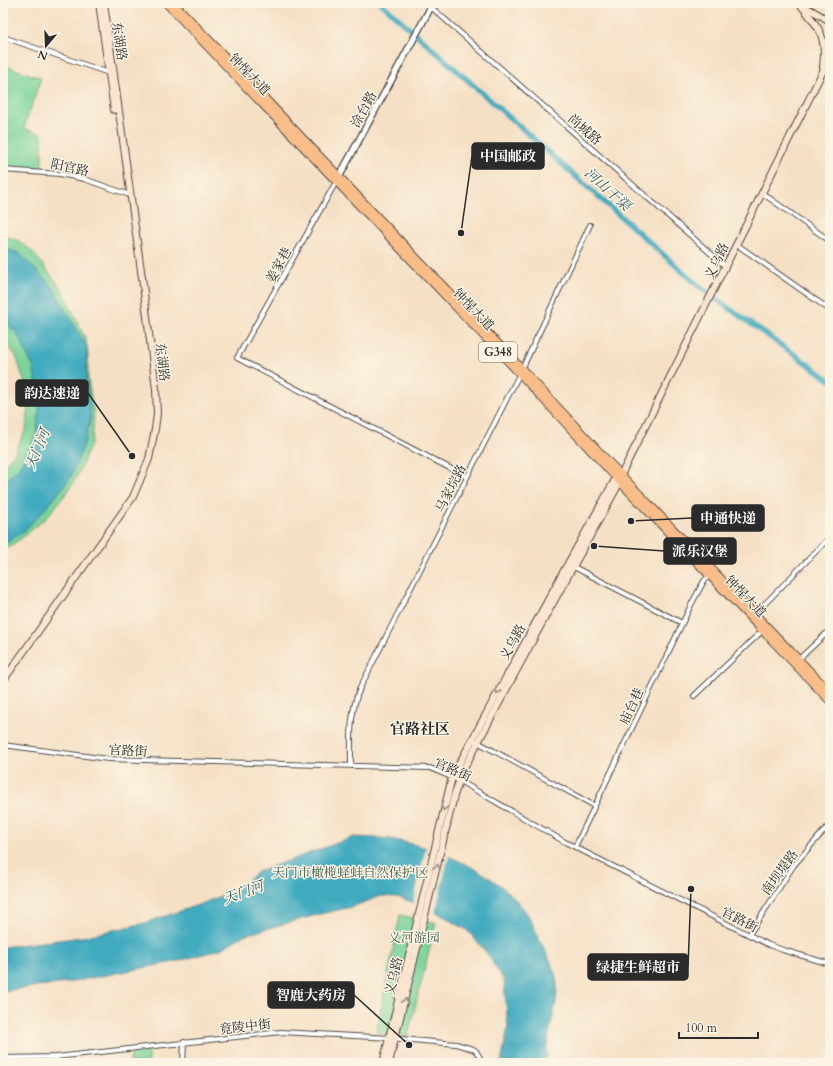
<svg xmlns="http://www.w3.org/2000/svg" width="833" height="1066" viewBox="0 0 833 1066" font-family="Cardo,'Noto Serif SC',serif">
  <rect width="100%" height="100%" fill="#fcf5e5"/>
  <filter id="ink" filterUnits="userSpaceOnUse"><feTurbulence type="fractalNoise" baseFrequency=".025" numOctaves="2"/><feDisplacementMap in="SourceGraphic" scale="8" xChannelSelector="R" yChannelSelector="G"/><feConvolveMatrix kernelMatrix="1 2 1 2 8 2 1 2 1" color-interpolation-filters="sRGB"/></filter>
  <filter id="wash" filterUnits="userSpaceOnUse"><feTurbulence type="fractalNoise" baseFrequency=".012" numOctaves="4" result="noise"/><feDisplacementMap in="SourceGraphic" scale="16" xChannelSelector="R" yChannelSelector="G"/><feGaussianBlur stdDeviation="0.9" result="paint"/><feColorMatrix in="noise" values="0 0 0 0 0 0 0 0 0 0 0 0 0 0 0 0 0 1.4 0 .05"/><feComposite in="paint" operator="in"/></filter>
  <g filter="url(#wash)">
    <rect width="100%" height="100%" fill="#f5e0c5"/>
    <!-- green -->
    <path fill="#7ad39a" stroke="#527f62" d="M3,65L41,78L24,128L42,134V168L3,167Z
      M3,235L19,241L32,251L63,291L86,340L88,353V378L94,414L93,430L91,444L76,478L69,490L47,517L23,537L3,551V466L14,454L26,429L30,399L16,356L3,338Z
      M400,915L436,923L408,1036L376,1033Z
      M148,1050V1063H130L131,1052Z"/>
    <!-- water -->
    <path fill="#40aabf" stroke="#366a75" d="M3,247L20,254L52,286L87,347L86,374L91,418L84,445L71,477L49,505L24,531L3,545V484L20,466L36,436L40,399L33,367L17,333L3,320Z
      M354,837C369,838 385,837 400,841C445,851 502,875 528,915C533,924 537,934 541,943C548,956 556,970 557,985C558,1011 544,1037 547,1063H501L508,1027L504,981L486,952L467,930L440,914L412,902L397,897L381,896L352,907L320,914L244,935L221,949L179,961L66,983L3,991V947L82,937L145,923L198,905L236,890L257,872Z"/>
    <!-- pier -->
    <path fill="#f5e0c5" d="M426,847L449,854L435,914L413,904Z"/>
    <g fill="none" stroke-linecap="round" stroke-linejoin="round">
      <!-- canal -->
      <path stroke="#40aabf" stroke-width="5.5" d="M381,3L693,281L709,294L830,380"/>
    </g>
  </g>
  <g filter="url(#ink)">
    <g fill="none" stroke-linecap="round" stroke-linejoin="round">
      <defs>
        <path id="minor" d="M431,7L725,266
          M3,37L109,73
          M3,170L60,174L84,179L130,195
          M336,182L237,358L467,477
          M762,193L830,241
          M736,244L830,310
          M572,566L682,623
          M755,614L830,537
          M799,659L830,630
          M694,696L763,630
          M472,739L595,806
          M3,745L108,759L430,768L458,780L565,842L769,945L783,950L830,964
          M351,766C351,739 349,714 360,688L522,369L590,225
          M575,847L692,603L704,581L710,575
          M749,935L794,865L830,824
          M3,1058L56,1057L281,1032L390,1038L456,1044L473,1049L476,1051L480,1058L481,1063
          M56,1063V1057
          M183,1063L184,1042"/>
        <path id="tertiary" d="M338,179L433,3"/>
        <path id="secondary" d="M99,3L114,110
          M799,3C819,27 827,35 823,67
          M828,3L830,4
          M804,6L830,21
          M3,681L133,497L149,459L155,429L157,414L156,389L143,285L104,3
          M383,1063L452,777L561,576L616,478L620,476
          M389,1063L454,796L462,772L549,610L620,482L621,475L830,57"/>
        <path id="trunk" d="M166,3L519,373L620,482L830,701
          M174,3L522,369L621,475L830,692"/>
      </defs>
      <!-- minor casing -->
      <use href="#minor" stroke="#494642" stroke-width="6"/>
      <!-- tertiary casing -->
      <use href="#tertiary" stroke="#494642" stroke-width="8"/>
      <!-- secondary casing -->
      <use href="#secondary" stroke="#494642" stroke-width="8"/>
      <!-- trunk casing -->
      <use href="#trunk" stroke="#494642" stroke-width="9"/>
      <!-- minor -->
      <use href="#minor" stroke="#fff" stroke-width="4"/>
      <!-- tertiary -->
      <use href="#tertiary" stroke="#fff" stroke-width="5.5"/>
      <!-- secondary -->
      <use href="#secondary" stroke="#fce5d0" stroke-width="6"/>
      <!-- trunk -->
      <use href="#trunk" stroke="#f8bd89" stroke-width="7"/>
    </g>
    <!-- one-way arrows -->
    <defs><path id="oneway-chevron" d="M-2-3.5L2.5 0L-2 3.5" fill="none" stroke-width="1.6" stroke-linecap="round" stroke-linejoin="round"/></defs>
    <g stroke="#94887e">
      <use href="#oneway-chevron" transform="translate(498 691) rotate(119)"/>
      <use href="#oneway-chevron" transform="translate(444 808) rotate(104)"/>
      <use href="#oneway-chevron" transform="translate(437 867) rotate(-77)"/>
      <use href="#oneway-chevron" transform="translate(405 1001) rotate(-76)"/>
    </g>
  </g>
  <g text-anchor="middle" stroke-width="3" stroke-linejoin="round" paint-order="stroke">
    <!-- shield labels -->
    <rect fill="#fcf5e5" stroke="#6a6863" stroke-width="1" x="479" y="342" width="38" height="20" rx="3"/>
    <g font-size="12" font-weight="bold" fill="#2b2b2b">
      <text x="498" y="356">G348</text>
    </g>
    <!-- street labels -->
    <g font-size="13" fill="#2b2b2b" stroke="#fcf5e5">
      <text transform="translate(120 41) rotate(82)" y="5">东湖路</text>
      <text transform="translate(250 74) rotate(46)" y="5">钟惺大道</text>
      <text transform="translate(363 109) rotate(-61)" y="5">涂台路</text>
      <text transform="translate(585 129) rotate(41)" y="5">尚城路</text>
      <text transform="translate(70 167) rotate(12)" y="5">阳官路</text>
      <text transform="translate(716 261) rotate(-64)" y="5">义乌路</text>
      <text transform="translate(278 265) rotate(-61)" y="5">姜家巷</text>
      <text transform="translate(474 309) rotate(46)" y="5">钟惺大道</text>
      <text transform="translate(163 362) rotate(83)" y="5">东湖路</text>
      <text transform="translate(450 488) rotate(-63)" y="5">马家垸路</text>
      <text transform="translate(746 596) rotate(46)" y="5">钟惺大道</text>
      <text transform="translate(512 642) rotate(-61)" y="5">义乌路</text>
      <text transform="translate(631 706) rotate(-65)" y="5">庙台巷</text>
      <text transform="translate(128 750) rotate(3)" y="5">官路街</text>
      <text transform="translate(453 769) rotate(24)" y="5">官路街</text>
      <text transform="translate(779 872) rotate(-54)" y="5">南坝堤路</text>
      <text transform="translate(740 919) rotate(27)" y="5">官路街</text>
      <text transform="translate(393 976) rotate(-77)" y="5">义乌路</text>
      <text transform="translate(245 1026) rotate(-6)" y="5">竟陵中街</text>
    </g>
    <!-- park labels -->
    <g font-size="13" fill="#435d4c" stroke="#fcf5e5">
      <text x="350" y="877">天门市橄榄蛏蚌自然保护区</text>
      <text x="414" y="942">义河游园</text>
    </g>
    <!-- water labels -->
    <g font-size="14" font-style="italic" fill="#335e66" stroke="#fcf5e5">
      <text transform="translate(608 189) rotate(42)" y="5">河山干渠</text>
      <text transform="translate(37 449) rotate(-67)" y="5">天门河</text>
      <text transform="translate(243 892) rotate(-20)" y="5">天门河</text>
    </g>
    <!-- quarter labels -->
    <g font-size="15" font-weight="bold" fill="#2b2b2b" stroke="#fcf5e5">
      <text x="420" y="734">官路社区</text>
    </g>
  </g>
  <!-- callouts -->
  <path fill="none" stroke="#2b2b2b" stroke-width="1.5" d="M461 233L472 156M132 456L88 393M631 521L692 518M594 546L664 551M691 889L688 967M409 1045L354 995"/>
  <g fill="#2b2b2b" stroke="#fcf5e5" stroke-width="1.5">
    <circle cx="461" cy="233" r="4"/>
    <circle cx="132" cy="456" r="4"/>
    <circle cx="631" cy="521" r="4"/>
    <circle cx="594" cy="546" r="4"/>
    <circle cx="691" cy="889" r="4"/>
    <circle cx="409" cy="1045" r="4"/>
  </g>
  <g fill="#2b2b2b" stroke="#2b2b2b" stroke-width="1.5">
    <rect x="472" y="143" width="72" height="26" rx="4"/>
    <rect x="16" y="380" width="72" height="26" rx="4"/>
    <rect x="692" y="505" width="72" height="26" rx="4"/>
    <rect x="664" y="538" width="72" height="26" rx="4"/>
    <rect x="588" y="954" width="100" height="26" rx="4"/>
    <rect x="268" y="982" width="86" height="26" rx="4"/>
  </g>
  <g font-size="14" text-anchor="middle" font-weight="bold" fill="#fff">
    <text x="508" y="161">中国邮政</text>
    <text x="52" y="398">韵达速递</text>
    <text x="728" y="523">申通快递</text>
    <text x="700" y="556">派乐汉堡</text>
    <text x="638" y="972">绿捷生鲜超市</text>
    <text x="311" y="1000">智鹿大药房</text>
  </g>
  <!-- margin -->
  <rect width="833" height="1066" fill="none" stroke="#fcf5e5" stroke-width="16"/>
  <!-- north arrow -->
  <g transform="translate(46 46) rotate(199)" stroke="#fcf5e5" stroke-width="3" paint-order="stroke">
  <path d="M0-3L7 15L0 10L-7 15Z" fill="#2b2b2b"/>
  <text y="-6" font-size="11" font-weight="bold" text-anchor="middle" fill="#2b2b2b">N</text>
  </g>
  <!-- scale -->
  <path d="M679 1032v6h79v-6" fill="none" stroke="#2b2b2b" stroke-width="2"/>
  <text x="685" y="1032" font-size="12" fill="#2b2b2b" stroke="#fcf5e5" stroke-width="3" paint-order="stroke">100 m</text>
</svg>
